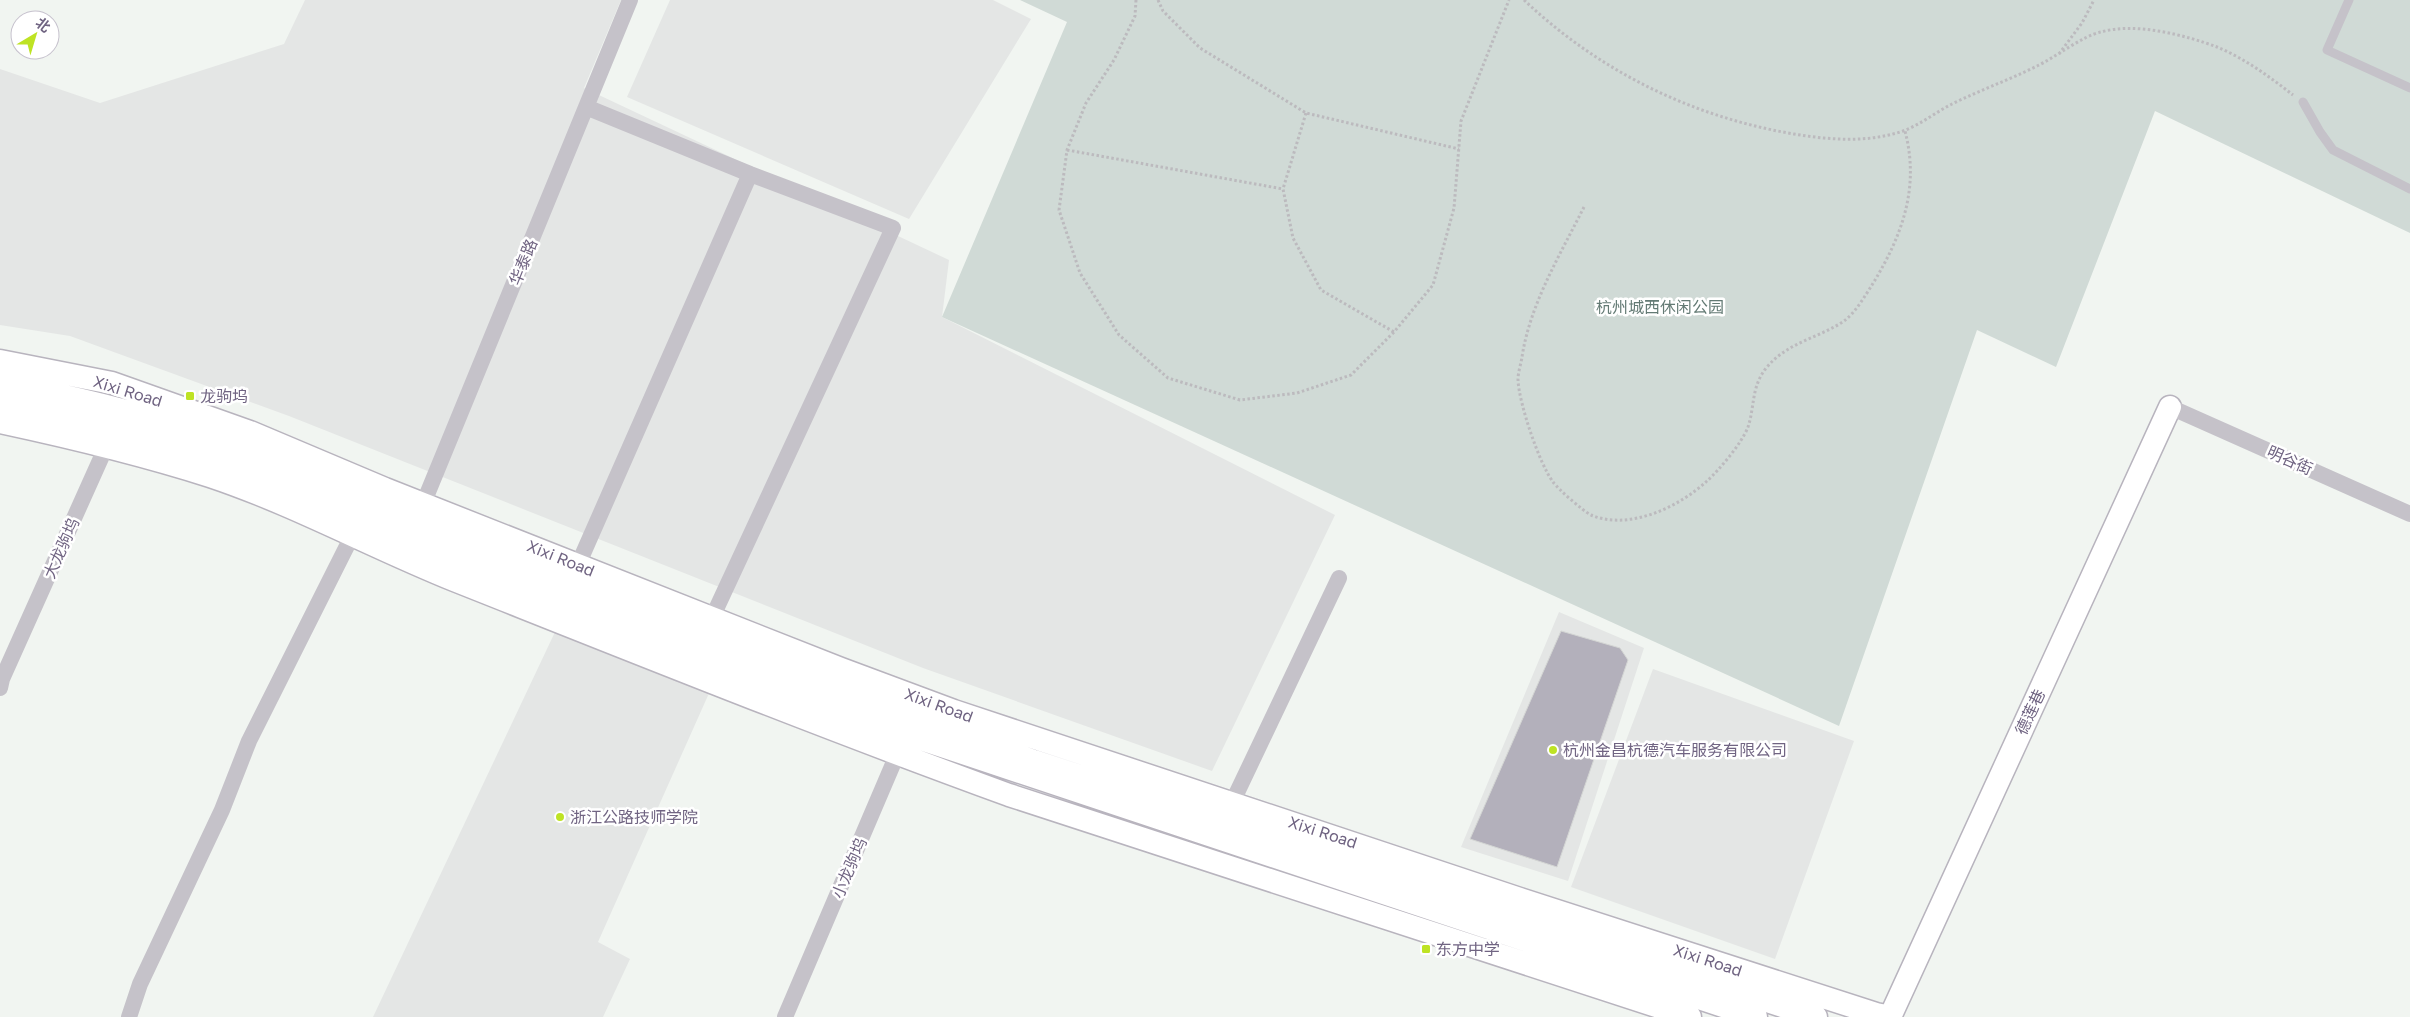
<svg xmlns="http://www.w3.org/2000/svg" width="2410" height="1017" viewBox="0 0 2410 1017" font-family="'Golos Text','Noto Sans SC',sans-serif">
  <rect width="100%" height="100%" fill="#f1f5f1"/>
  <!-- built -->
  <path fill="#e4e6e5" d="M305,0H621L584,88L949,260L942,317L1335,515L1212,771L923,668L289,416L70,336L0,325V69L100,103L284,44Z
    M670,0H993L1031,19L909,219L627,97Z
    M1559,612L1644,648L1568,881L1461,847Z
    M555,632L710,691L598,942L630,959L603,1017H373Z
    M1653,669L1854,741L1775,959L1571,887Z"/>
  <!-- green -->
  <path fill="#d0dad6" d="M1020,0H2410V233L2155,111L2056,367L1977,330L1839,726L942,317L1067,22Z"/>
  <!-- building -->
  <path fill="#b3b0bb" stroke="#d4d6d4" d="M1561,631L1620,648L1628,660L1557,867L1470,839Z"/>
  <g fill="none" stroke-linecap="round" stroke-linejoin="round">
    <defs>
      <path id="secondary" d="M0,361L112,383L250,432L385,489L841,669L954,711L1520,899L1876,1014L1891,1017
        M0,383C66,395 130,410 193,431C288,462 377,508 470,545C656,621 844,694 1034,761L1816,1017
        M0,400L115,428L215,458L580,610L906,734L1756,1017
        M0,422C70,437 141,454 210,476C294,504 372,547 454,580C638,653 822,727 1009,795L1690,1017
        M1890,1017L2170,407"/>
    </defs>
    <!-- secondary casing -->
    <use href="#secondary" stroke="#b8b4be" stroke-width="25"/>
    <!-- path -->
    <path stroke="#bcbabe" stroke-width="3" stroke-dasharray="2.5 2.5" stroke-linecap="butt" d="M1136,0L1135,16L1114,60L1086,103L1067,150L1059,210L1080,273L1119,335L1168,378L1240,400L1297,393L1351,375L1394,332L1433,285L1454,208L1461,121L1509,0
      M1158,0L1163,11L1200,48L1306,113L1459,149
      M1524,0C1599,71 1692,117 1794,134C1830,140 1868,143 1903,131C1920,125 1936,112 1952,104C1980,90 2009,80 2037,66C2056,57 2082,36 2101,32C2135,22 2185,35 2217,47C2244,58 2270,77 2293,95
      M2059,54L2082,23L2094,0
      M1306,113L1283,189L1293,238L1321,290L1394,332
      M1067,150L1283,189
      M1584,207C1560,255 1530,304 1522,357C1521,364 1518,372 1518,380C1519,403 1539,463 1553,482C1558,489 1583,511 1591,515C1629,531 1679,507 1707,481C1720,469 1742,443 1748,427C1755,406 1751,386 1767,367C1788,342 1819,338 1844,321C1855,313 1865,296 1872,285C1902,236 1920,188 1905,131"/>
    <!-- lane -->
    <path stroke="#c5c2c9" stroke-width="9" d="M2349,0L2327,50L2410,88
      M2303,102L2320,132L2333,150L2410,189"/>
    <!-- street -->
    <path stroke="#c5c2c9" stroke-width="16" d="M586,107L750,174L893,228L712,618
      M2170,407L2410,514
      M419,514L630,0
      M578,565L750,174
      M0,688L2,679L110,438
      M1232,803L1339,578
      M129,1017L140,984L222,810L249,741L357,526
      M785,1017L902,743"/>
    <!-- secondary -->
    <use href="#secondary" stroke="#fff" stroke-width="22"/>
  </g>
  <!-- markers -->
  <g fill="#bee324" stroke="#fff" stroke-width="2">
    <rect x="185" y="391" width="10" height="10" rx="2.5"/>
    <circle cx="1553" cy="750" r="5"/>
    <circle cx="560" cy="817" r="5"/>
    <rect x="1421" y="944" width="10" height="10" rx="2.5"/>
  </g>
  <g text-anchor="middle" stroke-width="5" stroke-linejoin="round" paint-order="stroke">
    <!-- street labels -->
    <g font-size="16" fill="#706482" stroke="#fff">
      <text transform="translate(523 262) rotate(-68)" y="6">华泰路</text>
      <text transform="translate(128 391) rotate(17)" y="6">Xixi Road</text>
      <text transform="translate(2290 460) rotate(24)" y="6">明谷街</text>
      <text transform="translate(61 548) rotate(-66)" y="6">大龙驹坞</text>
      <text transform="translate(561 558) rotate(22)" y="6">Xixi Road</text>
      <text transform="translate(939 705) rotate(20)" y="6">Xixi Road</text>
      <text transform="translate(2030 712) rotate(-65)" y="6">德莲巷</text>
      <text transform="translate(1323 832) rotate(18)" y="6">Xixi Road</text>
      <text transform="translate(849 868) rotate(-67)" y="6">小龙驹坞</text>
      <text transform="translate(1708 960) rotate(18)" y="6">Xixi Road</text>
    </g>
    <!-- park labels -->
    <g font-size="16" fill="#637a74" stroke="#fff">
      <text x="1660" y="313">杭州城西休闲公园</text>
    </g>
    <!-- poi labels -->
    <g font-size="16" fill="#706482" stroke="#fff" text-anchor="start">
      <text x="200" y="402">龙驹坞</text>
      <text x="1563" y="756">杭州金昌杭德汽车服务有限公司</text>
      <text x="570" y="823">浙江公路技师学院</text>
      <text x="1436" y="955">东方中学</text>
    </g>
  </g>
  <!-- north arrow -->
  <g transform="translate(35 35) rotate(38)"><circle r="24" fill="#ffffff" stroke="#c6c1cd"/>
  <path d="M0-4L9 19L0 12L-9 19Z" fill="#bee324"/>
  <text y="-8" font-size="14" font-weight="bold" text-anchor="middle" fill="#706482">北</text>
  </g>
</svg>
